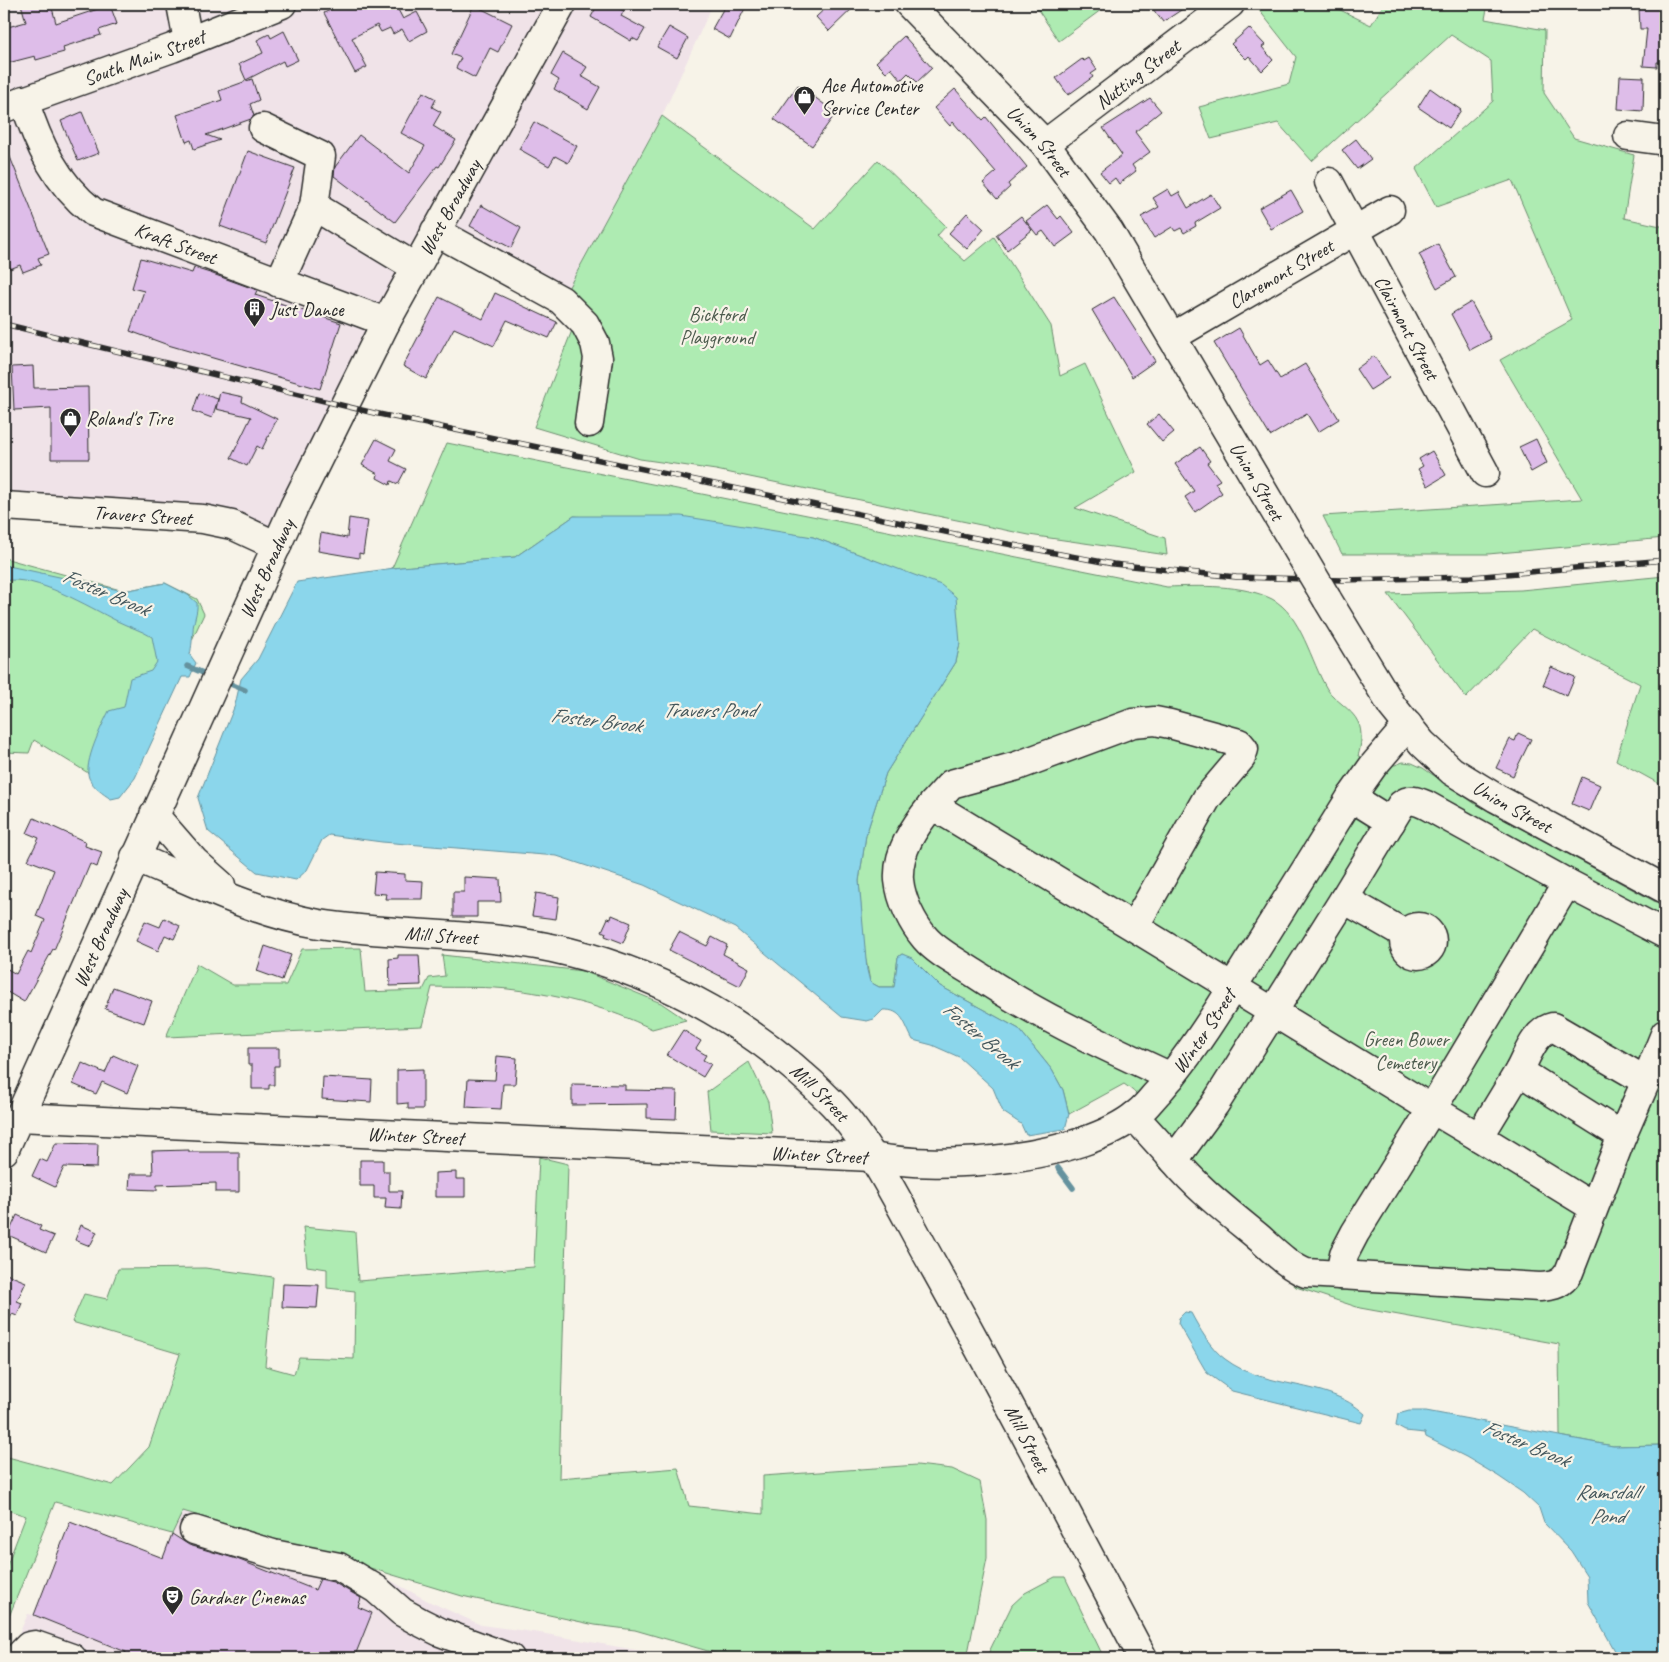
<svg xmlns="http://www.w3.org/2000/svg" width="1669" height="1662" viewBox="0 0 1669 1662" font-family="Caveat,sans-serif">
  <rect width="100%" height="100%" fill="#f7f3e8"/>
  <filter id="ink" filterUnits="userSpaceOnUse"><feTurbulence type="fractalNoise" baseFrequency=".02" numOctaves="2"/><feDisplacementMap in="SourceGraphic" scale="10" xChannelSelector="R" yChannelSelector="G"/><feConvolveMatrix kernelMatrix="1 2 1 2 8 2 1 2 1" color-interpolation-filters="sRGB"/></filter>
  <g filter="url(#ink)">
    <!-- built -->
    <path fill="#f0e3e8" d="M4,4H713L662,116L564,296L436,231L282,533L4,506Z
      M182,1511L368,1568L428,1601L481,1625L540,1633L681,1658H4V1651H11L28,1614L34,1615L70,1522L162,1558Z"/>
    <!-- green -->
    <path fill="#aeebb2" stroke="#6c8b6e" d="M1034,4H1109L1059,41Z
      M1265,4H1328L1371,25L1384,4H1488L1485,19L1545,30L1544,93L1574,138L1634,155L1624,218L1665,227V538L1488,554H1342L1323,516L1582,499L1500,360L1572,320L1512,180L1436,207L1416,169L1493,101L1491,61L1451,35L1312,161L1278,123L1211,139L1199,107L1289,84L1296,57L1259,10Z
      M662,116L815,229L878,160L946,226L937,236L965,261L994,237L1051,326L1060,376L1085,364L1136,472L1075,508L1165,538L1167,555L1029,535L716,470L640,459L534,427L582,305L564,296Z
      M447,443L1167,587C1200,586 1242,584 1272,599C1301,614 1311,662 1327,689C1335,701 1352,709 1358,722C1363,731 1361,747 1358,756L1395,765L1403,762L1412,763L1423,768L1474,803L1665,907V1445L1613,1446L1560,1436L1559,1344L1360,1308L1296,1287L1264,1257L1215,1220L1157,1165C1158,1133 1153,1103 1124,1084L1069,1114L1063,1090L1052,1070L1019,1029L940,986L915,961L902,954L898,957L894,987H879L870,982L864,949L859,881L866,835L886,773L956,662L960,643L941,586L813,537L574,516L515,557L392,568Z
      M4,558L124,591L165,583L197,599L204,614L121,793L34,740L29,753L4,752Z
      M1665,576V787L1616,760L1640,684L1532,629L1466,698L1388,594L1521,590Z
      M361,948L365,992L423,990L429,978L445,976L442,955L583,971L661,1003L686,1020L652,1029C609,1008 563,996 516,990C489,986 459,988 432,987L422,1026L166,1037L197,964L233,985H286L302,949Z
      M749,1062L768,1102L772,1133L711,1130L707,1092Z
      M539,1157L568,1164L559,1478L678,1468L689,1506L763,1514V1476L917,1465L952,1469L980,1482L987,1520V1558L967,1658H732L635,1630L595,1625L462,1596L183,1511L172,1534L55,1502L4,1629V1573L26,1516L4,1509V1456L113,1485L149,1447L180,1354L72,1322L84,1294L107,1299L118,1269L205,1268L273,1277L265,1366L294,1374L299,1357L354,1359L355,1291L327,1288V1269L307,1266L303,1227L355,1232L358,1281L534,1267Z
      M1055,1577H1065L1104,1658H986L1012,1605L1025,1593Z"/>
    <!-- water -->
    <path fill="#8bd6eb" stroke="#65929e" d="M574,516H681L813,537L941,585L956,597L960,643L956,662L886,773L866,835L859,881L867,970L870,982L879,987H894L898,957L902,954L912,958L940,986L1019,1029L1052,1070L1063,1090L1069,1114L1065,1129L1026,1135L1021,1124L1003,1112L993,1088L959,1057L932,1045L913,1040C904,1024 903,1009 883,1010L874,1019L867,1021L842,1017L735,928L644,885L557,856L382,842L329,835L322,840L307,870L296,880L257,872L208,831L198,798L235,705L241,679L258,659L297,582L401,567L515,557Z
      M4,565L124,591L165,583L188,595L197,603C198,613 193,621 193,631C192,641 192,645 190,655L196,663L190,677H182L135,778L120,797L111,799C103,794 93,787 89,778C83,763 102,725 109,711L124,707L130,678L151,671L157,662L152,637C141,630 129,627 117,621C89,607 35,574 4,581Z
      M1185,1312L1191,1313C1199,1328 1211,1349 1225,1359C1267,1391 1326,1378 1365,1414L1361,1423L1232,1391L1207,1373L1178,1323L1179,1318Z
      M1409,1411H1426L1613,1446L1665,1445V1658H1619L1588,1602L1587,1576L1571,1551L1544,1523L1539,1508L1523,1493L1498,1476L1466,1457L1426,1437L1425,1433L1405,1431L1396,1426L1398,1414Z"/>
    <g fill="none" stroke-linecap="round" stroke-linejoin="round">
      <!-- stream -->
      <path stroke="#65929e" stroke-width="5.5" d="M187,666L210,676
        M223,681L245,690
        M1058,1168L1073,1188"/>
    </g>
    <!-- building -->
    <path fill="#debde9" stroke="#2b2b2b" d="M21,4H51L56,23L110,5L117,24L99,30L101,35L63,47L64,52L36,60L35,56L4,64V28L26,22Z
      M342,4H395L403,19L417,12L427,31L409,41L402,29L393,34L390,28L381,32L377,25L352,38L367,67L355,73L324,13Z
      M598,4H610L624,11L621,16L645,29L638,41L632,38L631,41L591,17Z
      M726,4H747L730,39L712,29Z
      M830,4H857L829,31L816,17Z
      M1149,4H1190L1163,22Z
      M474,5L512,24L498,52L490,48L475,78L456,68L461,58L451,54Z
      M1639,8H1661V44L1665,45V63L1657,62V67L1643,66L1647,29H1640Z
      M669,27L688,38L677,58L657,47Z
      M1249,28L1265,45L1262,47L1273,60L1262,71L1249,56L1246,59L1231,44Z
      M284,31L298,60L285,66L283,61L246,80L239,64L263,53L257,40L269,34L271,38Z
      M904,36L932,68L917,82L908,73L901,80L891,68L886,72L876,62Z
      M563,53L587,67L581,76L600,87L588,109L554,89L559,80L551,75Z
      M1089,58L1097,70L1091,74L1093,77L1068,95L1056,78L1082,59L1084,61Z
      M1620,76L1644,77L1643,111L1618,109Z
      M252,79L259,100L250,104L254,116L251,119L206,135L220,140L194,149L191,140L186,142L177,115L222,100L219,91Z
      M798,85L836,113L812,146L774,119Z
      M1430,88L1461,110L1449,128L1418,107Z
      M955,89L983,120L986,117L1027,167L1008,184L1010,187L997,199L983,183L996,172L953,122L950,126L934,108Z
      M423,92L436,99L432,107L441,112L433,126L456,140L439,167L437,166L395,222L334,176L335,167L359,135L409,173L425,146L401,133Z
      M1150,98L1161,111L1135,132L1150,152L1132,165L1136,171L1119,184L1115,178L1109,183L1100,172L1122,155L1103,128Z
      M82,112L99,153L78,161L61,121Z
      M534,122L577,146L568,163L555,156L549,166L519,149Z
      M1356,139L1371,159L1357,169L1342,150Z
      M4,142L49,254L38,258L41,265L23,272L20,265L10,269L4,253Z
      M248,151L295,168L266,243L220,226Z
      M1168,189L1172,196L1179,192L1188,208L1211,194L1220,208L1195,223L1196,226L1184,233L1181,228L1175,231L1172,227L1154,238L1141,217L1159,207L1153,198Z
      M1291,190L1303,211L1271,229L1259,208Z
      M481,205L521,228L511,248L470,226Z
      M1047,205L1058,219L1061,216L1074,233L1055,247L1043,231L1037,235L1026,221Z
      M967,213L984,229L967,249L949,233Z
      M1021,216L1032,230L1007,250L996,235Z
      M1438,244L1456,277L1437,288L1419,254Z
      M141,258L192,273L194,268L210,273L257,290L255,295L341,323L320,389L168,345L130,331L144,291L132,288Z
      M495,293L557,322L549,338L507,320L494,346L454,328L426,379L403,366L439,297L483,319Z
      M1114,297L1155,361L1132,377L1092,310Z
      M1471,302L1491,339L1470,350L1451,314Z
      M1239,328L1260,365L1268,360L1280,379L1305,364L1339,419L1318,432L1307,414L1270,436L1214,343Z
      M1374,356L1389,378L1370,390L1356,369Z
      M33,366L34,388L88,387L89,459H51V408L14,410L12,367Z
      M220,392L243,397L242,402L277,419L262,449L257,446L247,466L231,458L251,417L216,409Z
      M199,393L218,399L212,418L193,411Z
      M1159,414L1174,432L1162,442L1147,424Z
      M376,439L396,449L390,461L406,469L398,484L391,481L390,485L377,478L378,474L362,465Z
      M1536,439L1547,463L1531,472L1519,447Z
      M1200,447L1210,461L1207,463L1220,480L1215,483L1222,493L1195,512L1185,497L1194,491L1175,464Z
      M1432,451L1446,475L1428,486L1418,469L1423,466L1419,459Z
      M349,518L368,521L363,554L359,553V558L318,551L321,533L347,538Z
      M1551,667L1575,677L1567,696L1543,685Z
      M1518,733L1531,739L1513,776L1496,768L1510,739L1515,741Z
      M1582,777L1600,785L1589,811L1572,804Z
      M34,818L86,842L85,846L102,852L97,867L90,864L54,950L53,949L24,1002L4,990V967L16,974L28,951L31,953L45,920L36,916L54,870L28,860L39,838L27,833Z
      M375,872L405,874V880L423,881L422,899H385L386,894L373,893Z
      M464,877L500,879L501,902H477V917H453V892H464Z
      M536,893L559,897L556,919L532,916Z
      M612,915L631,923L623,943L605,936L606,933L602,931L608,918L611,919Z
      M164,918L180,926L174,939L165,935L158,951L136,941L145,921L160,927Z
      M679,932L707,946L712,937L727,945L723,954L749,968L740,986L669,950Z
      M265,946L291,955L282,980L257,971Z
      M398,955H419L421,985L390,986L389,959L398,958Z
      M113,987L152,1001L144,1023L105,1009Z
      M683,1030L701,1041L696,1049L706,1055L703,1060L711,1064L703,1077L667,1055Z
      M248,1048H279V1066H274V1085H269V1089H252V1065H248Z
      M113,1055L138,1066L127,1093L102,1082L96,1094L73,1084L82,1063L105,1073Z
      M497,1056L517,1058L515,1084H503L501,1109L466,1107L468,1079L495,1080Z
      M423,1069V1109H408V1103L397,1104V1070Z
      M323,1077L372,1080L371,1102L322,1099Z
      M572,1084L625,1085V1090L677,1091L676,1119L647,1118V1104L572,1105Z
      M56,1143L98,1144L97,1168L64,1167L55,1187L32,1176L40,1159L47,1162Z
      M189,1150V1152H239V1192H216V1183L157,1185V1190L129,1189L130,1174H153L152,1151Z
      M360,1160H383V1171H389V1191H402L401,1209L385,1208L386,1198H374V1186H360Z
      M456,1172V1179H465V1197H435V1173Z
      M17,1215L41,1226L39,1230L54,1236L46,1252L8,1235Z
      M81,1225L97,1232L90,1246L75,1240Z
      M4,1273L26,1282L17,1301L22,1303L17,1316L12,1314L4,1332Z
      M283,1284L319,1285L317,1308L282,1307Z
      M70,1522L163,1558L172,1534L189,1545L237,1559L315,1590L320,1579L333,1582L361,1598L358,1607L372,1613L354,1658H124L126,1652L34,1615Z"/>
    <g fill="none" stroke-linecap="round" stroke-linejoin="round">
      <defs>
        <g id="minor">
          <path d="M181,4L188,41"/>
          <path id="s1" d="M909,4L1045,144L1109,231L1305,562"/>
          <path id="s2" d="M24,100C38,144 56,183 93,212L386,322"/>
          <path id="s3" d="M4,108L172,48L282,4"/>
          <path d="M263,128L321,156L314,206"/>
          <path d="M1628,136L1665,141"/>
          <path id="s4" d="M1045,144L1230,4"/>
          <path id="s5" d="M1329,182L1485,473"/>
          <path d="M435,231L561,300L585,324L595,343L598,358L589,423"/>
          <path d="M279,283L314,206L415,267"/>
          <path id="s6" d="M1172,337L1390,210"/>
          <path id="s7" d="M4,506L203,519L232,525L277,546"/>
          <path id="s8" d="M1327,599L1392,706L1422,743L1452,771L1496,798L1665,889"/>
          <path d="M1351,797L1391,822"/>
          <path d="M932,805C915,826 897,851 899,880C901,900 912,923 925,938C938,953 957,962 974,973C1038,1016 1102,1045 1171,1077"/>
          <path d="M154,815L194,861L221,885"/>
          <path id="s9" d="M135,857C194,882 255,913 319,924C401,937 487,931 569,952C668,977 761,1030 832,1103C871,1143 904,1214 932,1263C1005,1393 1073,1526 1143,1658"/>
          <path d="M1567,883L1665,934"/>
          <circle cx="1418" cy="941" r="14"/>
          <path d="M1134,927L932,805L951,784L1017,766L1133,723L1155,721L1170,724L1239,743L1244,749L1241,758L1207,798L1134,927L1432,1109L1567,883L1426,805C1417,801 1410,798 1401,805L1344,899"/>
          <path d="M1405,934L1344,899L1215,1104L1174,1160C1198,1189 1228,1212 1257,1236C1272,1249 1288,1266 1306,1273L1540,1287C1554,1286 1562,1284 1569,1272L1622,1136L1519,1071L1479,1137L1593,1207"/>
          <path d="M1519,1071C1527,1056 1535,1031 1553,1027L1646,1081L1665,1034"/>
          <path d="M1134,1116L1174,1160"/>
          <path id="s10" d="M18,1117L872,1157C943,1171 1081,1160 1138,1113C1146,1107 1152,1098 1159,1091C1188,1058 1212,1021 1235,983C1274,921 1313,859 1351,797L1373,766L1408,725"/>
          <path d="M1622,1136L1646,1081"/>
          <path d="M1340,1275L1344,1254L1355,1233L1432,1109L1479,1137"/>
          <path d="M194,1530L273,1554L339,1567L376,1589L402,1612L420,1622L440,1632L510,1658"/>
          <path d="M17,1658L29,1646L35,1645L72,1658"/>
        </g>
        <g id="major">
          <path id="s11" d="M4,1151L294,507L386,322L562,4"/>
        </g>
      </defs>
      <!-- minor casing -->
      <use href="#minor" stroke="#2b2b2b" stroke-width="31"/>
      <!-- major casing -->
      <use href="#major" stroke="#2b2b2b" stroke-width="31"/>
      <!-- minor -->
      <use href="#minor" stroke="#f7f3e8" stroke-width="28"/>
      <!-- major -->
      <use href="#major" stroke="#f7f3e8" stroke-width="28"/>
      <defs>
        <path id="rail" d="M4,324L374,413L955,534L1113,564L1236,577L1342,580L1472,577L1665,560"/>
      </defs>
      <!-- rail casing -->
      <use href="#rail" stroke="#2b2b2b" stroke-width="5.5"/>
      <!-- rail -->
      <use href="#rail" stroke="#f7f3e8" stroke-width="4" stroke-dasharray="11" stroke-linecap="butt"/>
      <defs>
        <path id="minor-bridge" d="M1305,562L1327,599"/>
      </defs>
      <!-- minor-bridge casing -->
      <use href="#minor-bridge" stroke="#2b2b2b" stroke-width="31" stroke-linecap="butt"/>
      <!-- minor-bridge -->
      <use href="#minor-bridge" stroke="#f7f3e8" stroke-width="28"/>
    </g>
  </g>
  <!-- icons -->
  <defs>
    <symbol id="shop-pin" viewBox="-11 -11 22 30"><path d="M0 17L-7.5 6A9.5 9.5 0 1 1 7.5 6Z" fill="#2b2b2b" stroke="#f7f3e8"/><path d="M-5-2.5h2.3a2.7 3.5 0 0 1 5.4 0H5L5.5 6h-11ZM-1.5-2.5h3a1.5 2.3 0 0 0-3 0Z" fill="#fff"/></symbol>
    <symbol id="building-pin" viewBox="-11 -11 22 30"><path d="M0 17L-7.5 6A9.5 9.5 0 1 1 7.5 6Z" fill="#2b2b2b" stroke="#f7f3e8"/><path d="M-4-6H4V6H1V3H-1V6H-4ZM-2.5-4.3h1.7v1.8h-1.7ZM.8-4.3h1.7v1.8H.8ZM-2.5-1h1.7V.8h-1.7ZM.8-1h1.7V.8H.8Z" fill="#fff"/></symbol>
    <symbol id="theatre-pin" viewBox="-11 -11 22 30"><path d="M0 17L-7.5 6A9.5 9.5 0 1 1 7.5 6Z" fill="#2b2b2b" stroke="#f7f3e8"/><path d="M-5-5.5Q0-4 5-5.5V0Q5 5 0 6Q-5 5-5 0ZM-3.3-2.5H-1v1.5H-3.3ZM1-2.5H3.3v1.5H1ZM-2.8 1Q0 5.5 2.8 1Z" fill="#fff"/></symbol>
  </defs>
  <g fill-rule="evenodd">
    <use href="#shop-pin" x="792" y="84" width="25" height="34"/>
    <use href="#building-pin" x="242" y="296" width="25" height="34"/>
    <use href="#shop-pin" x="58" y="406" width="25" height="34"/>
    <use href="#theatre-pin" x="160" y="1584" width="25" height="34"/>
  </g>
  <g text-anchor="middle" stroke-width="4.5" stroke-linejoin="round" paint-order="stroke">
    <!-- street labels -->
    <g font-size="20" fill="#2b2b2b" stroke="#f7f3e8">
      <text dy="7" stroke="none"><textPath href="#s3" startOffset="149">South Main Street</textPath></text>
      <text dy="7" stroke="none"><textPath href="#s4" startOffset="116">Nutting Street</textPath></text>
      <text dy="7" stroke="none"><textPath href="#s1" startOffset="189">Union Street</textPath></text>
      <text dy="7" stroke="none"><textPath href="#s11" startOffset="1044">West Broadway</textPath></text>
      <text dy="7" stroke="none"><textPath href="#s2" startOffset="222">Kraft Street</textPath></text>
      <text dy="7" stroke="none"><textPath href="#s6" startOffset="126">Claremont Street</textPath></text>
      <text dy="7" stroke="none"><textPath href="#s5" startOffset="165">Clairmont Street</textPath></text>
      <text dy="7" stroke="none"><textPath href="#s1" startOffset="594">Union Street</textPath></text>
      <text dy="7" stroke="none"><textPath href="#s7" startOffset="139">Travers Street</textPath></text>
      <text dy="7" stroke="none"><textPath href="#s11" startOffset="639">West Broadway</textPath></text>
      <text dy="7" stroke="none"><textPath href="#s8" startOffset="284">Union Street</textPath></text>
      <text dy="7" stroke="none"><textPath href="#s9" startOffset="319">Mill Street</textPath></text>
      <text dy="7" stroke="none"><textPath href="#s11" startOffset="234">West Broadway</textPath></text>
      <text dy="7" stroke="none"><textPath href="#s10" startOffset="1236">Winter Street</textPath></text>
      <text dy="7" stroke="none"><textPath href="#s9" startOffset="739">Mill Street</textPath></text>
      <text dy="7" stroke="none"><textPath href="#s10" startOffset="398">Winter Street</textPath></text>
      <text dy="7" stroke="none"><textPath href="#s10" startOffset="802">Winter Street</textPath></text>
      <text dy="7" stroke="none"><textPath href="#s9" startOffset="1144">Mill Street</textPath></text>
    </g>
    <!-- poi labels -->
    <g font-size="20" fill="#2b2b2b" stroke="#f7f3e8" text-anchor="start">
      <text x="821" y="92">Ace Automotive<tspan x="821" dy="23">Service Center</tspan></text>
      <text x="270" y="316">Just Dance</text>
      <text x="86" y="425">Roland's Tire</text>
      <text x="189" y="1604">Gardner Cinemas</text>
    </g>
    <!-- park labels -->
    <g font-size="20" fill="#4c5b4d" stroke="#f7f3e8">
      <text x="717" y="321">Bickford<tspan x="717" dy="23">Playground</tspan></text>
      <text x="1406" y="1046">Green Bower<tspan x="1406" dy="23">Cemetery</tspan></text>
    </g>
    <!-- water labels -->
    <g font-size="21" font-style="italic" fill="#43565b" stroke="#f7f3e8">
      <text transform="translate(106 592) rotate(23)" y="7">Foster Brook</text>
      <text x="709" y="717">Travers Pond</text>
      <text transform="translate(596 720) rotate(7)" y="7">Foster Brook</text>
      <text transform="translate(981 1035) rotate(40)" y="7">Foster Brook</text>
      <text transform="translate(1526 1443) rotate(23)" y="7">Foster Brook</text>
      <text x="1607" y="1499">Ramsdall<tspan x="1607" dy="24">Pond</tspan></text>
    </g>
  </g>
  <!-- margin -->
  <rect width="1669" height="1662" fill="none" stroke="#f7f3e8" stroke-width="20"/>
  <rect x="10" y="10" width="1649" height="1642" fill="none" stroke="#2b2b2b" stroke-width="2" filter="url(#ink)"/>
</svg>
